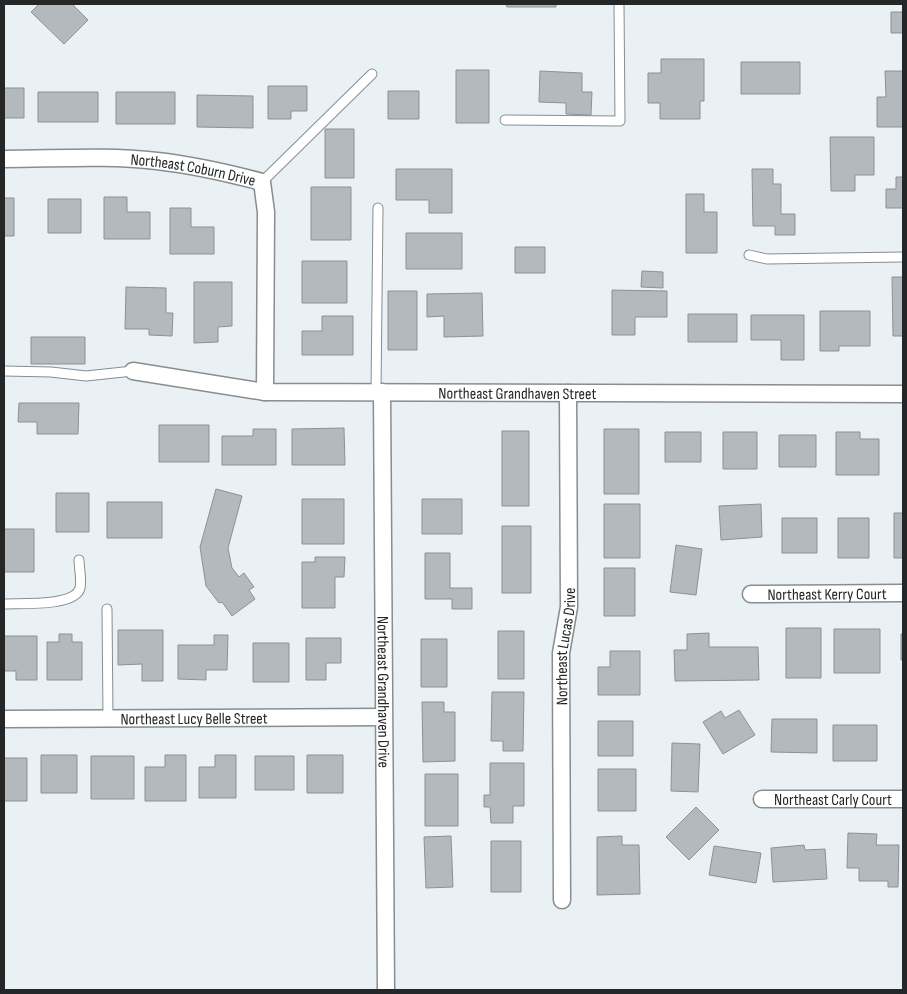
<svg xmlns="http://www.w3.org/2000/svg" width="907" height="994" viewBox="0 0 907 994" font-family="'Sofia Sans Condensed',sans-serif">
  <rect width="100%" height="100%" fill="#eaf1f4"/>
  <!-- building -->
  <path fill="#b4b9bd" stroke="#8d9196" d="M39,4H72L88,20L64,44L31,12Z
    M506,4H556V7H507Z
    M891,12H903V33H891Z
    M661,59H704V101H700V119H660V103H648V73H661Z
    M741,62H800V94H741Z
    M456,70H489V123H456Z
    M540,71L582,73V92H592L591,115L566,114V103L539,102Z
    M885,71H903V127H877V97H886Z
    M268,86H307V111H291V119H268Z
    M4,88H24V118H4Z
    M388,91H419V119H388Z
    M38,92H98V122H38Z
    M116,92H175V124H116Z
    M197,95L253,96V128L197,127Z
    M325,129H354V178H325Z
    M830,137H874V175H855V191H831Z
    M396,169H452V213H429V200H396Z
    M752,169H773V184H781V214H795V235H775V226H753Z
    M896,177H903V208H886V189H896Z
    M311,187H351V240H311Z
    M686,194H704V212H717V253H686Z
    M104,197H127V212H150V239H104Z
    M4,198H14V236H4Z
    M48,199H81V233H48Z
    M170,208H191V227H214V254H170Z
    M406,233H462V269H406Z
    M515,247H545V273H515Z
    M302,261H347V303H302Z
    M642,271L663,272V288L641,287Z
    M892,277H903V336H893Z
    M194,282H232V326L218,327V342L194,343Z
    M126,287L166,288V313H173L172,336L149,335V329H125Z
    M612,290L667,291V317H635V335H612Z
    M388,291H417V350H388Z
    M482,293L483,336L444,337V316L427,317V294Z
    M820,311H870V346H839V351H820Z
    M688,314H737V342H688Z
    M751,315H804V360H781V340H751Z
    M322,316H353V355H302V331H322Z
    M31,337H85V364H31Z
    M19,403H79L78,434H37V422H18Z
    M159,425H209V462H159Z
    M344,428L345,465H292V429Z
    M253,429H276V465H222V436H253Z
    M604,429H639V494H604Z
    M502,431H529V506H502Z
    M665,432H701V462H665Z
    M723,432H757V469H723Z
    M836,432H860V439H879V475H836Z
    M779,435H816V467H779Z
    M216,489L242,496L228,548L232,568L239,577L244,573L254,587L249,590L255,599L232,616L222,602L219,603L206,586L200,547Z
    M56,493H89V532H56Z
    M302,499H344V544H302Z
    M422,499H462V534H422Z
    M107,502H162V538H107Z
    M604,504H640V558H604Z
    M761,504L762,537L721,540L719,506Z
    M894,513H903V558H894Z
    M782,518H817V553H782Z
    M838,518H869V558H838Z
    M502,526H531V593H502Z
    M4,529H34V572H4Z
    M676,545L702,549L696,595L670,592Z
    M425,553H450V588H472V609H452V599H425Z
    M315,557H345L344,577H335V608H302V562H315Z
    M604,568H635V616H604Z
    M786,628H821V678H786Z
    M834,629H880V673H834Z
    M118,630H163V681H142V664L118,665Z
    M498,631H524V679H498Z
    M709,633V647H758L759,680L675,681L674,650H687V634Z
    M59,634H72V642H82V680H47V642H59Z
    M901,634H903V660H901Z
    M214,635H228L227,670H206V680L178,679V645H214Z
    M4,636H37V680H16V671H4Z
    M306,638H341V663H326V680H306Z
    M421,639H447V687H421Z
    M253,643H289V682H253Z
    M610,651H640V695H598V667H610Z
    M492,692H524L523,751H503V741H491Z
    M422,702H444V712H455V761L423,762Z
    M739,710L755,735L723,754L703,722L721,711L725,718Z
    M772,719H817V753L771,752Z
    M598,721H633V756H598Z
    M833,725H877V761H833Z
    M672,743L700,744L698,792L671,791Z
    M41,755H77V793H41Z
    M165,755H186V801H145V767H165Z
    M215,755H236V798H199V767H215Z
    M307,755H343V793H307Z
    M91,756H134V799H91Z
    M255,756H294V790H255Z
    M4,758H27V801H4Z
    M490,763H524V806H513V823H491L490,807H484V795H490Z
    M598,769H636V811H598Z
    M425,774H458V826H425Z
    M696,807L719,830L689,860L666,837Z
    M848,833L877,834L876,845H899L898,887H888V881H859V868H847Z
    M451,836L453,887L426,888L424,837Z
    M622,836V845H639L640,894L597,895V837Z
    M491,841H521V892H491Z
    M804,845L805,850L825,849L827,879L773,882L771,848Z
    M714,846L761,853L756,883L709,875Z"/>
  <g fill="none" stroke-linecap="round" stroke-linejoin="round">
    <defs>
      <path id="service" d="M505,120L620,121L619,4
        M262,182L372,74
        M749,255L767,259L903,257
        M4,371L51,372L86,376L133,371
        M376,392L378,208
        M4,604C20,603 75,607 80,588C82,580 79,568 79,560
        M107,609L108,718"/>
      <g id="minor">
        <path id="s1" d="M4,159C54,159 106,155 157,161C192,165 228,173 262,182L266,212L265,392"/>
        <path id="s2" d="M133,371L265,392L903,394"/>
        <path id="s3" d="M382,392L386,990"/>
        <path id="s4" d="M751,594L903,593"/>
        <path id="s5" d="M4,719L383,717"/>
        <path id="s6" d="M762,799H903"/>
        <path id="s7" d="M562,900L561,653L569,607L568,393"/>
      </g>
    </defs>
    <!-- service casing -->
    <use href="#service" stroke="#878d90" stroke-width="11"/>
    <!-- minor casing -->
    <use href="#minor" stroke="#878d90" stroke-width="19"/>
    <!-- service -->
    <use href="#service" stroke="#fff" stroke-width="9"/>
    <!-- minor -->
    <use href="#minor" stroke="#fff" stroke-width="16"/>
  </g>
  <g text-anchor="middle" stroke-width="5" stroke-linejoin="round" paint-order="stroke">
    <!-- street labels -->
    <g font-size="16" fill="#242627" stroke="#fff">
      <text dy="6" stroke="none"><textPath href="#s1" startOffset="190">Northeast Coburn Drive</textPath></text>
      <text dy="6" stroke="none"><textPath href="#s2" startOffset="386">Northeast Grandhaven Street</textPath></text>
      <text dy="6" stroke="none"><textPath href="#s4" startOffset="76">Northeast Kerry Court</textPath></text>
      <text dy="6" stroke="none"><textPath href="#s7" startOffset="254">Northeast Lucas Drive</textPath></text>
      <text dy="6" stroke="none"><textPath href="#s3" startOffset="300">Northeast Grandhaven Drive</textPath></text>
      <text dy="6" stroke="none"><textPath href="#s5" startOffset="190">Northeast Lucy Belle Street</textPath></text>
      <text dy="6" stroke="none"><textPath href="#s6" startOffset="71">Northeast Carly Court</textPath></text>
    </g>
  </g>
  <!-- border -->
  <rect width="907" height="994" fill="none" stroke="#242627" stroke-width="10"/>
</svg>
